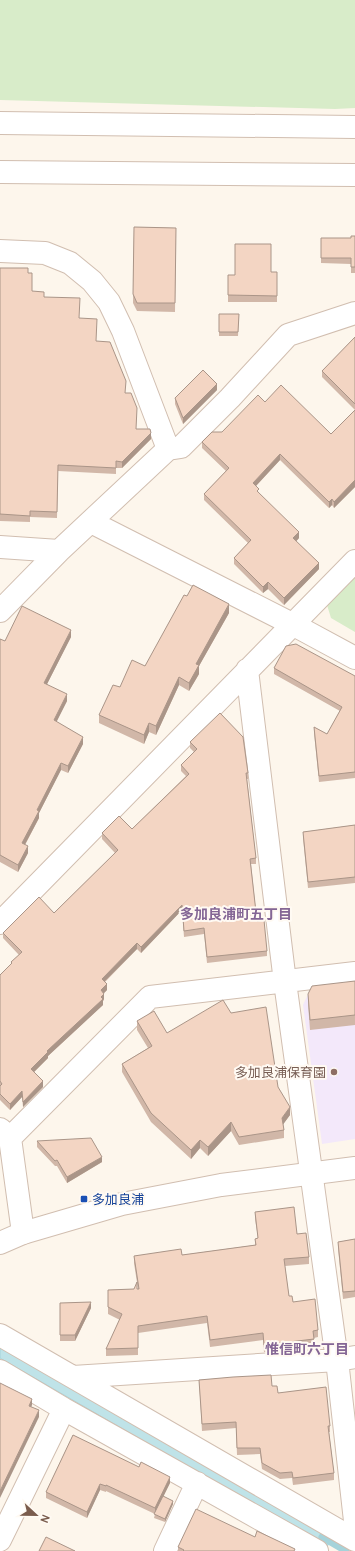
<svg xmlns="http://www.w3.org/2000/svg" width="355" height="1551" viewBox="0 0 355 1551" font-family="Cabin,'Noto Sans JP',sans-serif">
  <rect width="100%" height="100%" fill="#fdf6ec"/>
  <!-- education -->
  <path fill="#f3e8fa" d="M355,987V1139L322,1144L303,1005L309,992Z"/>
  <!-- green -->
  <path fill="#d8ecc9" d="M0,0H355V108L335,109L0,100Z
    M355,576V632L331,618L327,605Z"/>
  <!-- water -->
  <path fill="#bfe3e8" stroke="#a5d3da" d="M0,1343L332,1536L327,1547L0,1358Z"/>
  <g fill="none" stroke-linecap="round" stroke-linejoin="round">
    <!-- stream -->
    <path stroke="#a5d3da" stroke-width="7" d="M322,1537L346,1551"/>
    <defs>
      <path id="minor" d="M0,123L355,127
        M0,251L45,253L70,263L92,281L109,302L123,331L168,449L59,551L0,611
        M168,449L181,447L230,398L288,335L355,313
        M91,522L294,625L355,658
        M0,547L59,551
        M247,670L285,982L337,1360L355,1521
        M0,923L355,561
        M0,1129L10,1138L23,1233
        M10,1138L150,997L355,973
        M0,1335L355,1540
        M0,1371L64,1409L317,1551
        M73,1377L337,1360L355,1357
        M0,1540L64,1409
        M165,1551L197,1483"/>
      <path id="tertiary" d="M0,172L355,175
        M0,1243L23,1233L122,1204L221,1185L355,1168"/>
    </defs>
    <!-- minor casing -->
    <use href="#minor" stroke="#d1beb0" stroke-width="24"/>
    <!-- tertiary casing -->
    <use href="#tertiary" stroke="#d1beb0" stroke-width="24"/>
    <!-- minor -->
    <use href="#minor" stroke="#fff" stroke-width="22"/>
    <!-- tertiary -->
    <use href="#tertiary" stroke="#fff" stroke-width="22"/>
  </g>
  <!-- wall -->
  <path fill="#d1b7a8" d="M134,227L176,228L175,312L137,311L133,303Z
    M355,236V273H351V264L321,263V238H351Z
    M0,268L28,273L32,291L44,297L79,318L96,341L125,393L136,429L151,439L122,468H116V474L58,471L57,518L30,517V522L0,521Z
    M271,272H277V302H228V275H235Z
    M219,314H239L238,336H219Z
    M355,337V410L322,377V371Z
    M217,390L183,424L175,404V398Z
    M265,402L331,434L355,410V487L334,508L332,505L329,508L280,460L256,486L259,494L299,538L296,541L319,569L284,605L268,589L263,593L234,564V558L248,543L204,500V494L226,471L202,448V442L222,432Z
    M187,596L229,613L199,666V674L189,691L179,685L156,735L149,732L144,744L99,723V715L120,687L145,666Z
    M71,637L47,684L67,701L56,722L83,744L68,773L61,770L39,813V818L25,845L28,853L18,872L0,862V639L5,641Z
    M274,668L355,676V778L319,782L314,733V727L327,734L340,711L274,674Z
    M190,742L248,773V779H247L256,858V864H251L257,921L267,951V956L207,963L204,934L184,937L182,910L141,953L137,949L105,982L107,990L104,993V999L103,1001V1005L48,1056V1058L34,1072L43,1087L23,1107L22,1097L10,1110L0,1100V975L11,964V962L19,955L3,938V933L54,913L115,853L102,839V833L132,829L186,776L181,771V765L194,752L190,748Z
    M355,825V883L308,888L303,838V832Z
    M355,981V1025L310,1030L308,1004V994Z
    M231,1013L278,1087L290,1115L283,1124L284,1130V1138L239,1145L231,1131L208,1156L200,1148L191,1159L151,1122L122,1072V1064L148,1048L137,1030V1021L167,1033Z
    M37,1141L102,1162L67,1183L57,1166H55L37,1147Z
    M255,1212L297,1234L309,1257V1264L285,1266L289,1296L293,1302L318,1330V1337L314,1338V1346L264,1352L263,1340L210,1347L207,1323L138,1333V1355L106,1356V1349L120,1320L108,1314V1290L138,1289L134,1263V1256L182,1255L255,1245V1239L258,1238L255,1219Z
    M355,1239V1297L343,1299L338,1248V1242Z
    M60,1303L91,1308L75,1341H60Z
    M199,1380L272,1386L278,1393L330,1426V1432H329L334,1473V1480L293,1485L292,1478L280,1479L262,1469L260,1454L237,1455L236,1428L202,1431Z
    M73,1435L170,1483L163,1496L173,1504L165,1522L154,1518L155,1514L106,1491V1492L100,1490L87,1518L46,1498V1492Z
    M255,1537L295,1551H178V1547Z"/>
  <!-- shaded-wall -->
  <path fill="#aa9588" d="M217,384V390L183,424V418Z
    M151,433V439L122,468V462Z
    M280,454V460L253,489V483Z
    M355,480V487L334,508V502Z
    M332,499V505L329,508V502Z
    M299,532V538L293,545V538Z
    M319,563V569L284,605V598Z
    M268,582V589L263,593V587Z
    M229,604V613L199,666V674L189,691V683L196,664Z
    M71,630V637L44,690V683Z
    M179,677V685L156,735V726Z
    M67,694V701L54,727V720Z
    M149,723V732L144,744V735Z
    M83,737V744L68,773V766Z
    M61,763V770L39,813V818L22,850V843L37,810Z
    M28,846V853L18,872V865Z
    M182,905V910L141,953V947Z
    M137,943V949L102,984V979Z
    M107,984V990L101,996V990Z
    M104,994V999L103,1001V1005L48,1056V1058L31,1075V1069L47,1051Z
    M43,1081V1087L23,1107V1102Z
    M22,1091V1097L10,1110V1104Z
    M290,1107V1115L282,1126V1118Z
    M231,1122V1131L208,1156V1147Z
    M200,1140V1148L191,1159V1150Z
    M102,1157V1162L67,1183V1177Z
    M91,1302V1308L75,1341V1335Z
    M32,1399V1405L29,1413V1406Z
    M39,1410V1417L0,1498V1491Z
    M170,1477V1483L155,1514V1508Z
    M100,1484V1490L87,1518V1512Z
    M173,1501V1504L165,1522V1519Z"/>
  <!-- building -->
  <path fill="#f3d5c3" stroke="#aa9588" d="M134,227L176,228L175,303H137L133,294Z
    M351,236H355V267H351V258H321V238H351Z
    M235,244H271V272H277V296L228,295V275H235Z
    M0,268H28V273H32V291L44,292V297L80,298L79,318L97,319L96,341L110,342L126,381L125,393H131L137,408L136,429H150L151,433L122,462L116,461V468L58,465L57,512L30,511V516L0,514Z
    M219,314H239L238,332H219Z
    M355,337V404L322,371Z
    M203,370L217,384L183,418L175,398Z
    M281,385L331,434L355,410V480L334,502L332,499L329,502L280,454L253,483L259,489L257,491L299,532L293,538L319,563L284,598L268,582L263,587L234,558L251,540L204,494L229,468L202,442L212,432H222L258,395L265,402Z
    M193,585L229,604L196,664L199,665L189,683L179,677L156,726L149,723L144,735L99,715L113,685L120,687L132,660L145,666L184,595L187,596Z
    M22,606L71,630L44,683L67,694L54,720L83,737L68,766L61,763L37,810L39,811L22,843L28,846L18,865L0,855V639L5,641Z
    M296,644L355,676V772L319,776L314,727L327,734L342,707L274,668L286,646Z
    M220,713L243,737L248,773H246L256,858L250,859L257,921L264,920L267,951L207,957L204,928L184,931L182,905L141,947L137,943L102,979L107,984L101,990L104,994L101,997L103,999L47,1051L48,1052L31,1069L43,1081L23,1102L22,1091L10,1104L0,1094V1086L2,1084L0,1081V975L12,963L11,962L22,952L3,933L39,897L54,913L118,850L102,833L119,816L132,829L189,774L181,765L197,749L190,742Z
    M355,825V877L308,882L303,832Z
    M355,981V1015L310,1020L308,994L312,986Z
    M223,1000L231,1013L266,1007L278,1087L290,1107L282,1118L284,1130L239,1137L231,1122L208,1147L200,1140L191,1150L151,1113L122,1064L152,1046L137,1021L154,1011L167,1033Z
    M91,1138L102,1157L67,1177L57,1160L55,1161L37,1141Z
    M294,1207L297,1234L306,1233L309,1257L284,1259L289,1296H292L293,1302L315,1299L318,1330L313,1331L314,1339L264,1345L263,1333L210,1340L207,1316L138,1326V1348L106,1349L122,1314L108,1307V1290L134,1289L137,1282V1289H139L134,1256L181,1249L182,1255L256,1245L255,1239L258,1238L255,1212Z
    M355,1239V1291L343,1292L338,1242Z
    M91,1302L75,1335H60V1303Z
    M271,1375L272,1386H277L278,1393L326,1387L330,1426H328L334,1473L293,1478L292,1472L280,1473L262,1463L260,1448H237L236,1422L202,1424L199,1380L233,1377Z
    M0,1383L32,1399L29,1406L39,1410L0,1491Z
    M73,1435L139,1467L141,1462L170,1477L155,1508L106,1485V1486L100,1484L87,1512L46,1492Z
    M163,1496L173,1501L165,1519L154,1514Z
    M196,1509L255,1537L257,1531L295,1549L294,1551H183L184,1550L178,1547Z
    M46,1537L75,1551H39Z"/>
  <!-- markers -->
  <circle fill="#8d6e63" stroke="#fffaf3" stroke-width="1.5" cx="334" cy="1072" r="4"/>
  <rect fill="#1a4fb4" stroke="#fffaf3" stroke-width="1.5" x="80" y="1195" width="8" height="8" rx="2"/>
  <g text-anchor="middle" stroke-width="4" stroke-linejoin="round" paint-order="stroke">
    <!-- education labels -->
    <g font-size="13" fill="#785e54" stroke="#fffaf3" text-anchor="end">
      <text x="326" y="1077">多加良浦保育園</text>
    </g>
    <!-- transit labels -->
    <g font-size="13" fill="#164399" stroke="#fffaf3" text-anchor="start">
      <text x="92" y="1204">多加良浦</text>
    </g>
    <!-- neighbourhood labels -->
    <g font-size="14" font-weight="bold" fill="#846695" stroke="#fffaf3">
      <text x="236" y="919">多加良浦町五丁目</text>
      <text x="307" y="1354">惟信町六丁目</text>
    </g>
  </g>
  <!-- north arrow -->
  <g transform="translate(36 1515) rotate(112)" stroke="#fffaf3" stroke-width="3" paint-order="stroke">
  <path d="M0-3L7 15L0 10L-7 15Z" fill="#7a5c4d"/>
  <text y="-6" font-size="11" font-weight="bold" text-anchor="middle" fill="#7a5c4d">N</text>
  </g>
</svg>
